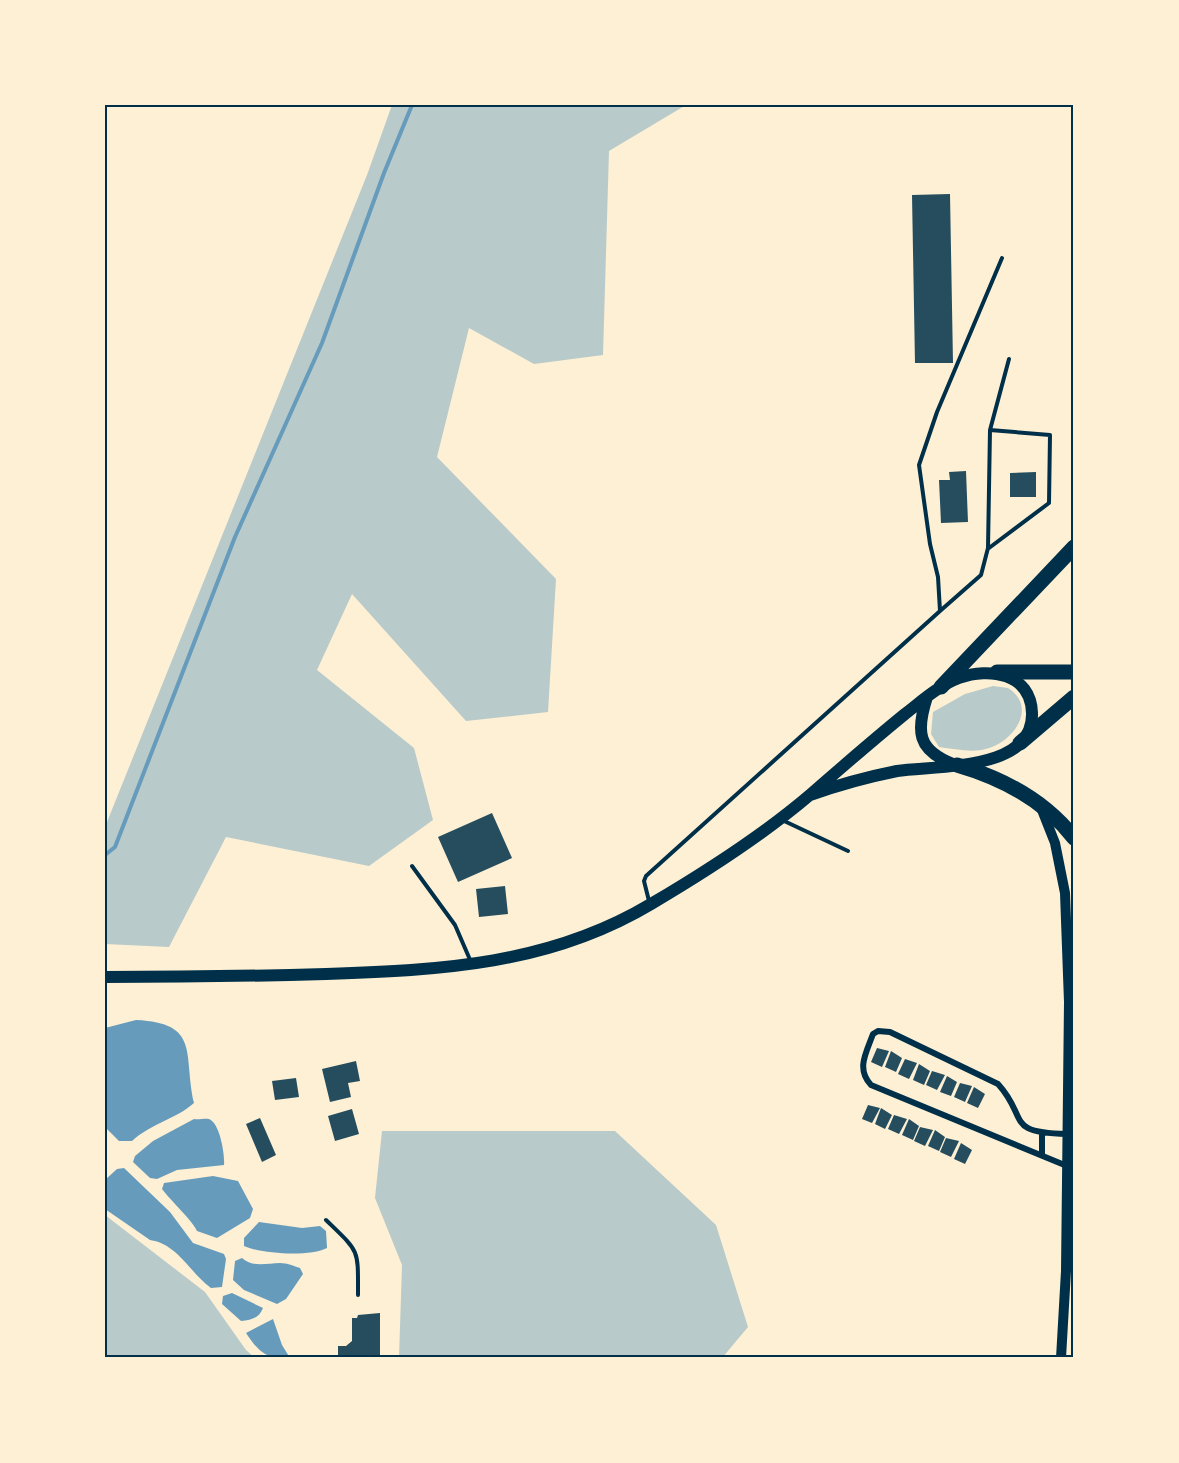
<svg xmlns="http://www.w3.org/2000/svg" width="1179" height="1463" viewBox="0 0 1179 1463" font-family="Manrope,sans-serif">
  <rect width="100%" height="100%" fill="#fdf0d5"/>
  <!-- green -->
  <path fill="#b9caca" d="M392,105H686L609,151L603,355L534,364L469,328L437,457L556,579L548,712L466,721L352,594L317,670L414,748L433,820L369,866L226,837L169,947L105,944V827L367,175Z
    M993,686L1008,688C1039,708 1012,743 986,749C971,753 955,749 939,747L931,734L933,712L965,694Z
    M382,1131H615L716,1225L748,1327L722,1358H399L402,1265L375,1198Z
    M105,1215L205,1292L246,1350L255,1358H105Z"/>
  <!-- water -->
  <path fill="#669bbc" d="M136,1020C201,1023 183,1054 194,1103C176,1119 152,1123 132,1141H119L105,1127V1028Z
    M194,1119C198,1120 205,1118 209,1119C220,1123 225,1155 224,1165L177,1170L157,1179L150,1178L133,1162L135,1156L153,1141Z
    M124,1168L170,1212L193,1243L224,1254L226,1259L222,1287L211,1288C190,1273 178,1244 150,1240L105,1209V1180L117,1169Z
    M213,1176L238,1181L253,1209L250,1218L217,1238L197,1231C192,1220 171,1201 162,1189L164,1183Z
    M259,1222L302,1228L320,1226L326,1231L327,1248C310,1257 262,1254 244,1246V1238Z
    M242,1258C253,1268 267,1263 280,1263C287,1263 294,1266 300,1268L303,1274L286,1299L277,1304L244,1290L233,1280L235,1261Z
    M232,1293L263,1308C259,1318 252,1320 241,1321L222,1304L223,1296Z
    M273,1319L282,1345L290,1358C266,1358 260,1354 246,1333Z"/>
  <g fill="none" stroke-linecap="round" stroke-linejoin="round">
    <!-- stream -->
    <path stroke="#669bbc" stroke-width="4" d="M105,855L115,847L235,537L322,343L384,173L412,105"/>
  </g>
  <!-- building -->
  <path fill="#264d5e" d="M950,194L953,363H915L912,195Z
    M966,471L968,522L941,523L939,480H950L949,472Z
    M1036,472V497H1010V473Z
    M492,813L512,858L458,882L438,837Z
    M505,886L508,914L479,917L476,889Z
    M877,1048L889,1051L882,1067L871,1062Z
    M891,1051L902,1058L896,1072L885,1067Z
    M905,1059L917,1063L909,1079L898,1074Z
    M356,1061L360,1081L348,1083L351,1097L330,1102L322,1069Z
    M919,1064L930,1071L924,1085L913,1080Z
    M932,1071L945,1075L937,1090L926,1085Z
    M947,1076L957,1082L951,1096L940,1092Z
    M296,1078L299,1097L275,1100L272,1081Z
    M960,1083L972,1086L965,1102L954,1097Z
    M974,1087L985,1094L978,1108L967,1103Z
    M868,1105L880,1108L872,1123L862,1119Z
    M881,1108L892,1115L885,1129L875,1124Z
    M352,1109L359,1134L335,1141L328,1116Z
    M894,1115L907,1119L899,1134L888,1129Z
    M260,1118L276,1155L262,1162L246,1124Z
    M909,1119L919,1126L913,1140L902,1135Z
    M920,1127L933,1130L925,1146L914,1141Z
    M935,1130L945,1137L939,1151L928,1146Z
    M946,1138L959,1141L951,1157L940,1152Z
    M961,1143L972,1150L965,1164L954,1159Z
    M380,1313V1358H338V1346H346L352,1341V1318H357L358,1315Z"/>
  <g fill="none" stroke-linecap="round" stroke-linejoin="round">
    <!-- service -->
    <path stroke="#003049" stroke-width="4" d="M989,548L1049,503L1050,435L990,430
      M940,611L981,575L988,548L990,430L1009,359
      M782,820L848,851
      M412,866L455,925L471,962
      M649,901L644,881L646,876L940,611L938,577L930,544L919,465L937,412L1002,258
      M326,1220C360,1253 358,1248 358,1295"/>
    <!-- minor -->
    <path stroke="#003049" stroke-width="6" d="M1067,1134C1004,1133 1029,1118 998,1084L890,1032L878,1031L873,1034C866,1053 856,1069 871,1085L1067,1166
      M1042,1155V1134"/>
    <!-- secondary -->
    <path stroke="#003049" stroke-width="10" d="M1040,805L1055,843L1065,893L1069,1002L1066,1271L1061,1358"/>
    <!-- primary -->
    <path stroke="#003049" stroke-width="12" d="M927,697C916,731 917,750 953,764
      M105,977C179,977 252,976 326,974C441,970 549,965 651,904C707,871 762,836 811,794C842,767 873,740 905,714C922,701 938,686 959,678C989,667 1031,673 1032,713C1034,772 936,765 897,771C867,777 838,785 810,795"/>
    <!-- motorway -->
    <path stroke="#003049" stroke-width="15" d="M997,672H1074
      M941,687L1074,547
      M1020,743L1074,697
      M957,765C1002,778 1045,801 1074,838"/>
  </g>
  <!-- border -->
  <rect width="1179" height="1463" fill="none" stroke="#fdf0d5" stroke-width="213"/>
  <rect x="106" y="106" width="966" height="1250" fill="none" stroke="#003049" stroke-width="2"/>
</svg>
